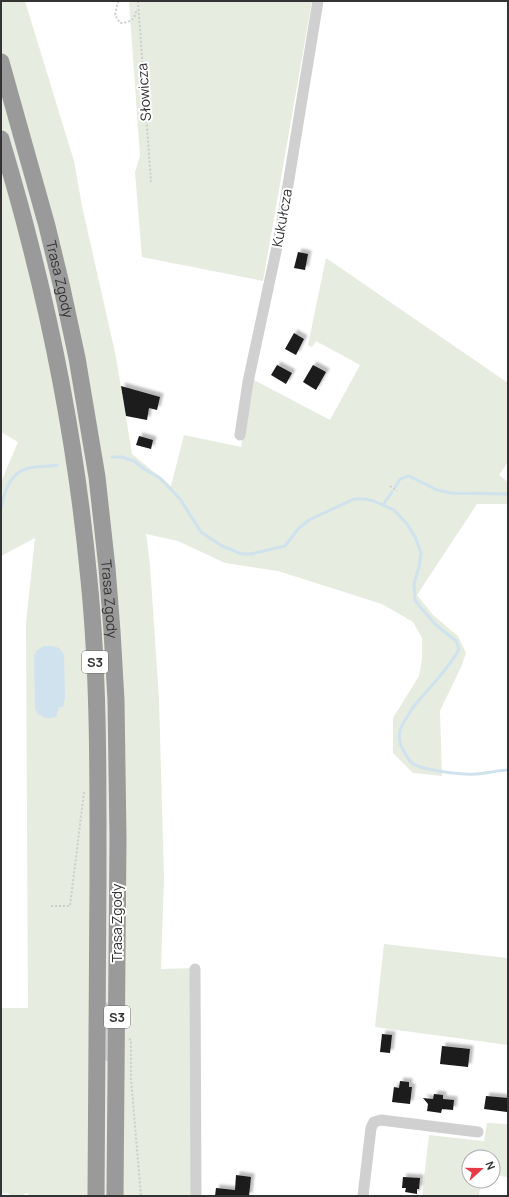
<svg xmlns="http://www.w3.org/2000/svg" width="509" height="1197" viewBox="0 0 509 1197" font-family="Manrope,sans-serif">
  <defs>
    <filter id="shadow"><feDropShadow dx="3.5" dy="-3.5" stdDeviation="1" flood-color="#0004"/></filter>
  </defs>
  <rect width="100%" height="100%" fill="#fff"/>
  <!-- green -->
  <path fill="#e6ecdf" d="M1,1H25L74,161L82,206L116,357L132,454L171,486L184,435L241,447L252,379L330,420L360,365L316,341L312,347L308,345L326,258L508,383V462L499,475L508,482V504H477L417,595L433,615L458,636L466,653L461,667L440,711L442,776L413,773L393,753V718L419,676L422,659V638L413,622L382,604L278,571L225,563L178,541L146,534L150,565L159,699L164,877L161,969L200,968L197,1196H28V1193L24,1194V1196H10L9,1194L1,1193V1008H28L26,623L35,538L1,556V482L18,442L1,432Z
    M129,1H312L263,281L142,257L135,172L140,156Z
    M384,944L508,958V1045L375,1027Z
    M487,1123L508,1124V1177L493,1175V1157H469V1181H481L479,1196H422L429,1135L484,1141Z"/>
  <!-- water -->
  <path fill="#cfe2ee" d="M44,646C54,646 59,645 64,655L65,697L63,707H59L56,717C47,720 38,717 35,708L34,656L37,650Z"/>
  <g fill="none" stroke-linecap="round" stroke-linejoin="round">
    <!-- stream -->
    <path stroke="#cfe2ee" stroke-width="3" d="M112,457H122L134,461L144,469L160,478L180,499L201,532L222,546L242,554H251L285,546L298,529L309,520L354,499H365L374,501L394,510L407,524L415,537L421,553L419,567L414,584L415,600L422,609L435,624L456,641L459,649C447,672 427,689 412,709C402,724 393,736 405,753C407,756 409,761 412,763C421,770 462,775 475,774C486,774 497,770 508,770
      M395,487L400,479L409,476L437,490L451,493L508,494
      M383,505L392,492
      M1,509C4,492 10,472 29,468C37,466 47,467 57,465"/>
  </g>
  <!-- building -->
  <path fill="#1a1a1a" filter="url(#shadow)" d="M298,252L308,254L305,270L294,268Z
    M294,333L304,339L296,355L285,349Z
    M277,365L292,373L286,384L271,375Z
    M313,365L326,372L316,390L303,382Z
    M121,386L160,397L157,410L149,408L147,420L126,416Z
    M139,436L153,440L151,449L136,445Z
    M382,1034L392,1035L390,1053L380,1052Z
    M442,1046L470,1049L468,1067L440,1064Z
    M400,1081L409,1082V1087H412L410,1104L392,1102L394,1087L399,1088Z
    M434,1094L443,1095V1099L454,1100L453,1110L442,1109L441,1113L427,1111L428,1104L423,1098L433,1099Z
    M486,1096L508,1098L507,1112L484,1109Z
    M236,1175L251,1177L249,1196H215L216,1188L235,1190Z
    M403,1177L420,1178L419,1189H417V1194L405,1192L406,1188H402Z"/>
  <g fill="none" stroke-linecap="round" stroke-linejoin="round">
    <!-- path -->
    <path stroke="#cdcdcd" stroke-width="2" stroke-dasharray="2 2" stroke-linecap="butt" d="M118,1L115,15L120,23C132,22 134,20 137,9
      M138,1L151,182
      M390,486L397,491
      M51,906H70L84,792
      M129,1039L131,1040V1079L141,1196"/>
    <!-- minor -->
    <path stroke="#d0d0d0" stroke-width="11" d="M240,435L248,382L281,228L318,1
      M195,969L196,1196
      M104,1007L109,1056
      M363,1196L371,1128L374,1122L381,1120L478,1132"/>
    <!-- highway -->
    <g stroke="#9a9a9a" stroke-width="17">
      <path id="s1" d="M1,62L47,226L62,288L77,358L97,477L107,568L112,631L116,700L118,838L115,1196"/>
      <path d="M1,139C10,170 19,200 27,232C57,346 78,462 89,580C99,679 98,780 98,880C97,985 97,1091 96,1196"/>
    </g>
  </g>
  <g text-anchor="middle" stroke-width="4" stroke-linejoin="round" paint-order="stroke">
    <!-- shield labels -->
    <g fill="#fff" stroke="#707070" stroke-width="1">
      <rect x="82" y="651" width="26" height="22" rx="3"/>
      <rect x="104" y="1006" width="26" height="22" rx="3"/>
    </g>
    <g font-size="13" font-weight="bold" fill="#333">
      <text x="95" y="667">S3</text>
      <text x="117" y="1022">S3</text>
    </g>
    <!-- street labels -->
    <g font-size="14" fill="#333" stroke="#fff">
      <text transform="translate(144 92) rotate(-94)" y="5">Słowicza</text>
      <text transform="translate(282 218) rotate(-80)" y="5">Kukułcza</text>
      <text dy="5" stroke="none"><textPath href="#s1" startOffset="225">Trasa Zgody</textPath></text>
      <text dy="5" stroke="none"><textPath href="#s1" startOffset="549">Trasa Zgody</textPath></text>
      <text transform="translate(117 923) rotate(-90)" y="5">Trasa Zgody</text>
    </g>
  </g>
  <!-- border -->
  <rect width="509" height="1197" fill="none" stroke="#333333" stroke-width="4"/>
  <!-- north arrow -->
  <g transform="translate(481 1169) rotate(69)"><circle r="19" fill="#ffffff" stroke="#adadad"/>
  <path d="M0-3L7 15L0 10L-7 15Z" fill="#e63946"/>
  <text y="-6" font-size="11" font-weight="bold" text-anchor="middle" fill="#333333">N</text>
  </g>
</svg>
